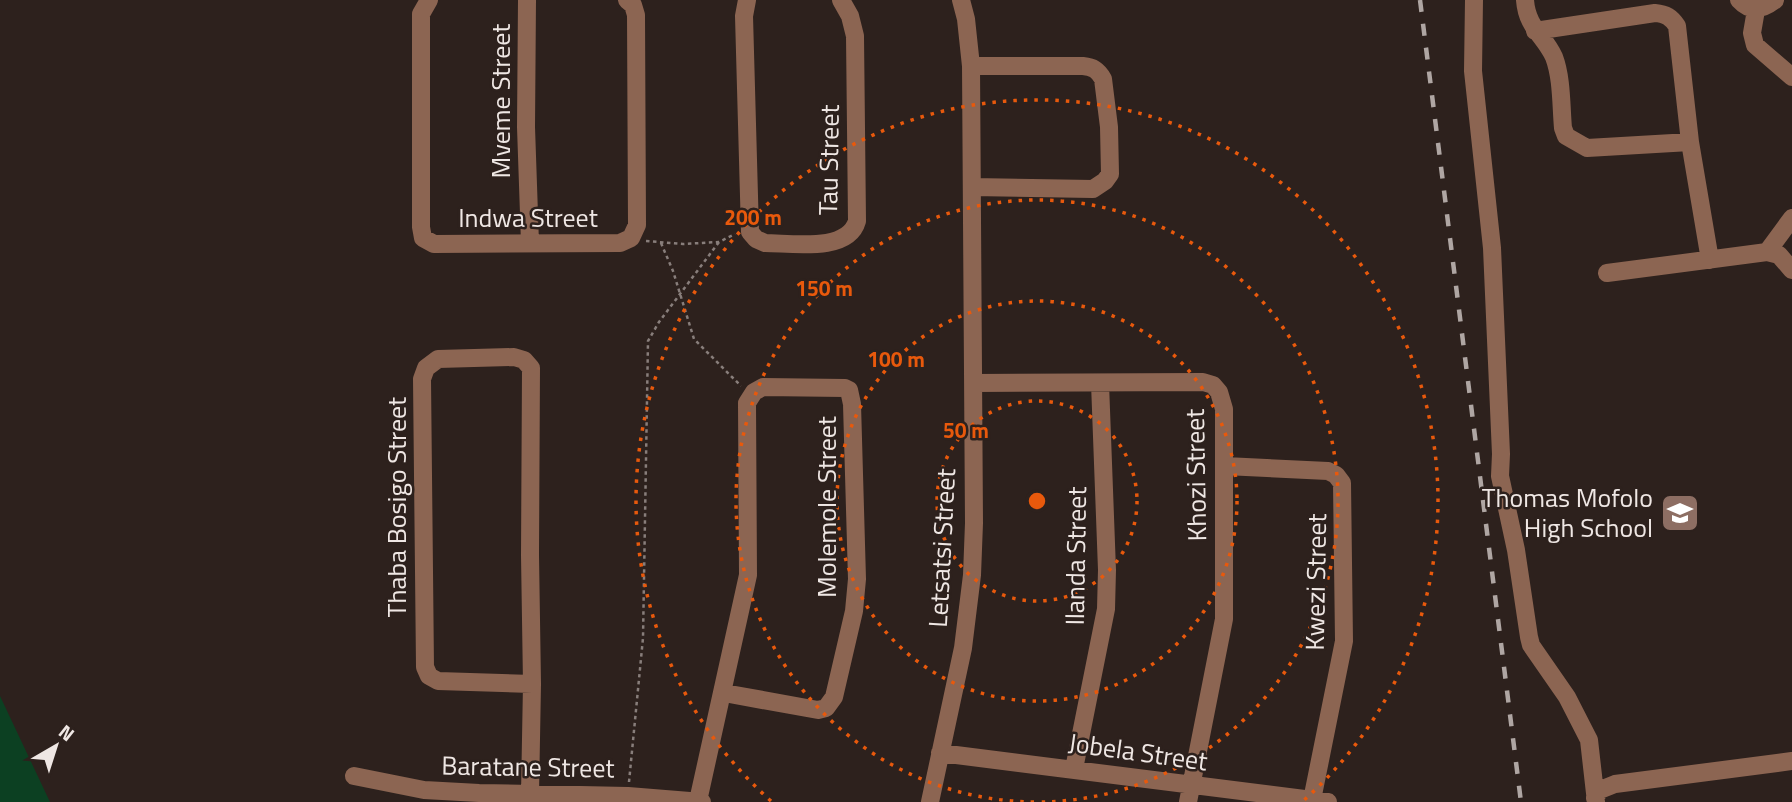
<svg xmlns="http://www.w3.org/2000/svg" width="1792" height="802" viewBox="0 0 1792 802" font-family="'Titillium Web',sans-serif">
  <rect width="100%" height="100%" fill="#2d211d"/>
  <!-- green -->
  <path fill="#0c4022" d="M0,696L50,802H0Z"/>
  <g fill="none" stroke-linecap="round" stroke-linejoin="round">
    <!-- path -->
    <path stroke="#887e7b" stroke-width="2.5" stroke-dasharray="3.5 3.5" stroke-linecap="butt" d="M646,241L683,244L719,242L735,234
      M661,243L673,271L694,339L741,386
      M629,782L643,638L648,341L659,322L719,242"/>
    <!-- minor -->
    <path stroke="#8c6552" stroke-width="18" d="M429,0L421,14V227L423,238L434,244L620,243L631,238L637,225L636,15L633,5L627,0
      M527,0L526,127L530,243
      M747,0L744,16L750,232L756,239L765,243C791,243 848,253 857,221L855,36L850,16L841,0
      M1474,0L1473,71L1492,248L1501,454L1500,476L1516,550L1529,637L1531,645L1567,697L1589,740L1596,802
      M1525,0C1527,28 1544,35 1554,57C1562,78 1561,106 1563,128L1566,136L1587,148L1690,142
      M1739,0C1751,13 1762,10 1775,0
      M1756,10L1752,33L1755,45L1792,77
      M1535,31L1655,13C1666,14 1671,17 1677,26L1690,142L1710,260
      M971,66H1083C1093,67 1098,70 1103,79L1109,127L1110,174L1105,181L1093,189L972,187
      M1767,252L1792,218
      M1607,273L1767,252L1779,255L1792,270
      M974,383L1203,382L1213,385L1219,392L1224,409V619L1188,802
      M1225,466L1328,471L1336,475L1342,483L1344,641L1312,800
      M940,753L1328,802
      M1074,769L1106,609L1107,570L1100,383
      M354,776L424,790L479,793L628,796L702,802
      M530,794L532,684L530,555L531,368L524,360L514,357L438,359L426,368L422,379L425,667L429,676L438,681L532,684
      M1595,798L1600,790L1615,784L1792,761
      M698,801L748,575L747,403L754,392L763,387L845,388L849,390L852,404L857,579L854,611L834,697L826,708L818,710L724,693
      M930,802L963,648L972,575L974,523L971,66L966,19L961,0"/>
    <!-- rail -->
    <path stroke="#afa6a3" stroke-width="4.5" stroke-dasharray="12 12" stroke-linecap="butt" d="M1420,0L1521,802"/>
  </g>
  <!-- distance rings -->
  <g fill="none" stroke="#e8590c" stroke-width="3.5" stroke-dasharray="3.5 7">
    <circle cx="1037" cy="501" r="100"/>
    <circle cx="1037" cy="501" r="200"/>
    <path d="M1034 802A301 301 0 1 1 1040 802"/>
    <path d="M771 801A401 401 0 1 1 1303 801"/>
  </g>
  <!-- icons -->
  <defs>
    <symbol id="school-square" viewBox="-11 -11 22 22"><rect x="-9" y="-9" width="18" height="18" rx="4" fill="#8d6e63" stroke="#2d211d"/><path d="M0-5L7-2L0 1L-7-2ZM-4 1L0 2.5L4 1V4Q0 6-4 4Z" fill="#fff"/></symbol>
  </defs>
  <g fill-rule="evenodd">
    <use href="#school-square" x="1658" y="491" width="44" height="44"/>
  </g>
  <g text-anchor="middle" stroke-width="5" stroke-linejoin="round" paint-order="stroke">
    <!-- street labels -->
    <g font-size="26" fill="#efe7e4" stroke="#2d211d">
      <text transform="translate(501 101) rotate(-90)" y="9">Mveme Street</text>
      <text transform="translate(829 160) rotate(-89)" y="9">Tau Street</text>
      <text x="528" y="227">Indwa Street</text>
      <text transform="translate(1196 475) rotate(-91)" y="9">Khozi Street</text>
      <text transform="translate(397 507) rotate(-90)" y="9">Thaba Bosigo Street</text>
      <text transform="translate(827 507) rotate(-90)" y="9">Molemole Street</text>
      <text transform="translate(942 548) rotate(-87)" y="9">Letsatsi Street</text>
      <text transform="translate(1076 556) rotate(-89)" y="9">Ilanda Street</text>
      <text transform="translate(1316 582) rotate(-89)" y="9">Kwezi Street</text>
      <text transform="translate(1138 752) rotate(8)" y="9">Jobela Street</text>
      <text transform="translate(528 767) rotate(1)" y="9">Baratane Street</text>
    </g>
    <!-- poi labels -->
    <g font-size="26" fill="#efe7e4" stroke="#2d211d" text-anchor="end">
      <text x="1653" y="507">Thomas Mofolo<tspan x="1653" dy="30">High School</tspan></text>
    </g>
  </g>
  <circle cx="1037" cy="501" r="10" fill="#e8590c" stroke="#2d211d" stroke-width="3.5"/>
  <g font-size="21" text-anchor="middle" font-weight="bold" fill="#e8590c" stroke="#2d211d" stroke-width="5" stroke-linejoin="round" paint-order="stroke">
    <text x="753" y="225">200 m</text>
    <text x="824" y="296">150 m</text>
    <text x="896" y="367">100 m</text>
    <text x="966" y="438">50 m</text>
  </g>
  <!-- north arrow -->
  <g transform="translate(56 746) rotate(39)" stroke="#2d211d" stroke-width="5" paint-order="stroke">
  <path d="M0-5L12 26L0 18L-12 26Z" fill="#efe7e4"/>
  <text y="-10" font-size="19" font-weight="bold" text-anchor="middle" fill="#efe7e4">N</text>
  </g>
</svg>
